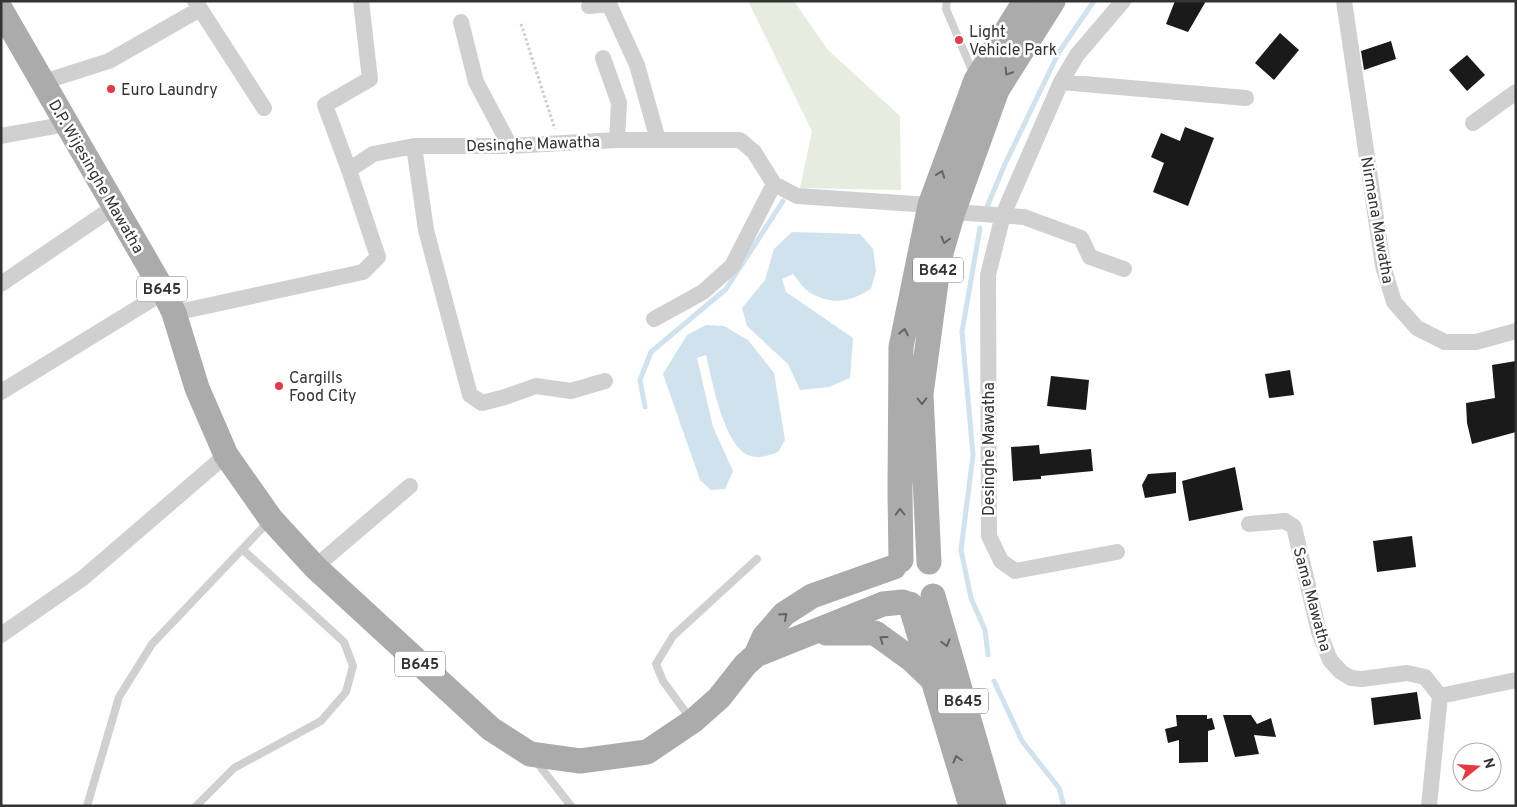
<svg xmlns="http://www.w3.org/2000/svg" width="1517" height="807" viewBox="0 0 1517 807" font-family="Overpass,sans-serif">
  <rect width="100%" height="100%" fill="#fff"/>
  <!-- green -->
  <path fill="#e6ecdf" d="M748,1H794L827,49L900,116L901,190L800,188L812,131Z"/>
  <!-- water -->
  <path fill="#cfe2ee" d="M792,232L860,234L873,249L876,271L871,289C849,302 833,306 809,292C803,288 798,280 793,274L782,279L786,292L853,338L850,378L829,387L800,390L788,364L747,326L742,308L765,280L774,249Z
    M706,325L724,326L748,340L774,373L785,440L778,452C769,455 761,459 751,456C724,449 712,379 706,355L697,358L713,427L733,471L725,489L711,490L700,480L663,374L687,335Z"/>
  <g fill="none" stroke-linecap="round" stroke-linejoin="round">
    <!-- stream -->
    <path stroke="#cfe2ee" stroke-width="5" d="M987,207L1005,164L1059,52L1094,1
      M980,228L962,332L973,455L961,550L971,598L985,630L988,655
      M645,407L640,380L651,352L726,289L783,201
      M994,681L1022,741L1059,788L1064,806"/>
  </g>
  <!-- building -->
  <path fill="#1a1a1a" d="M1175,1H1206L1188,32L1166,24Z
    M1280,33L1299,50L1274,80L1255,63Z
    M1391,41L1396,59L1364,70L1361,51Z
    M1467,55L1485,75L1467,91L1449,70Z
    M1185,127L1214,138L1188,206L1153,192L1164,163L1151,157L1161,133L1180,141Z
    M1516,361V432L1472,444L1467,423L1466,403L1495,398L1492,365Z
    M1290,370L1294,395L1269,398L1265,374Z
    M1051,376L1089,380L1086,410L1047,406Z
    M1039,445L1040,454L1091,449L1093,471L1041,476V479L1013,481L1011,447Z
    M1235,467L1243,510L1189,521L1182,481Z
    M1176,472V493L1145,498L1142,485L1148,474Z
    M1412,536L1416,567L1377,572L1373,541Z
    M1417,692L1421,719L1374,725L1371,698Z
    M1176,715H1207V719L1212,718L1215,729L1208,731V762L1179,763V740L1168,743L1165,729L1177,726Z
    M1223,715H1251L1257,724L1271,718L1276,737L1254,735L1259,754L1235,757Z"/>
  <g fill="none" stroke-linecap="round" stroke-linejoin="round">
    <!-- path -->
    <path stroke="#cdcdcd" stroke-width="3" stroke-dasharray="2.5 2.5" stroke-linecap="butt" d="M521,24L555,129"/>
    <!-- lane -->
    <path stroke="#d0d0d0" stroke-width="8" d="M947,1L946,9L974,75
      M690,718L663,681L656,664L673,636L757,559
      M535,760L571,806
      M87,806L119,697L152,644L269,521
      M196,806L234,768L321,721L346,692L353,666L344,642L242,549"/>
    <!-- street -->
    <path stroke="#d0d0d0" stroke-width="16" d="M195,1L264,108
      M1344,1L1383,266L1394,302L1417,328L1445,342H1476L1516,331
      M589,6L609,4L637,65L658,140
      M461,22L476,82L510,146
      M603,58L619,103L617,140
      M43,82L109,61L200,9
      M1061,82L1246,98
      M1473,123L1516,92
      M1,136L67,124
      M414,146L426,230L470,395L482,403L505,397L536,386L571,391L605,381
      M349,170L325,105L370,79L361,1
      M1,284L114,207
      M174,313L363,272L378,257L349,170L373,154L414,146H510L617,140H740L754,152L774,184L797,196L930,205L953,212L1024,217L1081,238L1090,257L1124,269
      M654,319L703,292L732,266L774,184
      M1,392L164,292
      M1249,524L1285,521L1294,527L1319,632L1330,660L1341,672L1351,678L1362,679L1407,673L1425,677L1440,696L1429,806
      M1117,552L1015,571L1001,561L989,536L988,275L1003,215L1061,82L1077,55L1123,1
      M315,567L410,486
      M1,635L83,578L226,455
      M1440,696L1516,680"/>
    <!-- primary -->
    <path stroke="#ababab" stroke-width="25" d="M1,10L164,292L174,313L197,388L226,455L271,519L315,567L491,729L530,754L580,761L647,752L693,721L719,698L745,665L756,655L764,637L784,614L812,596L894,567
      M901,560L900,491L901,347L930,205L976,80L1025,1
      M929,562L921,394L939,260L953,212L997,90L1053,1
      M933,596L994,806
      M910,604L971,806
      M826,633H875L911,659L934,681
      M756,655L883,604L903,602"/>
  </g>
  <!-- one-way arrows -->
  <defs><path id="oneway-chevron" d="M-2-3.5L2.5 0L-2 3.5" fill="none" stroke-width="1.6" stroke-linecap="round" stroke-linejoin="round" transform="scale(1.25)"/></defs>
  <g stroke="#636363">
    <use href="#oneway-chevron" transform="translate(1008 72) rotate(122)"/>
    <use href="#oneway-chevron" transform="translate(941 174) rotate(-70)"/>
    <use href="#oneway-chevron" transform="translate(945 240) rotate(105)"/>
    <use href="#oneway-chevron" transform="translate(904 332) rotate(-79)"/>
    <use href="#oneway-chevron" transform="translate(922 401) rotate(89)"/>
    <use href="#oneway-chevron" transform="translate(900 512) rotate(-91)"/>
    <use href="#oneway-chevron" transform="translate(784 616) rotate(-42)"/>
    <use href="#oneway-chevron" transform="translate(883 639) rotate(-144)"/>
    <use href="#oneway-chevron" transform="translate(946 643) rotate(74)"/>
    <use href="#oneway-chevron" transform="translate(957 759) rotate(-106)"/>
  </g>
  <!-- markers -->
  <g fill="#e63946" stroke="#fff" stroke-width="2">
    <circle cx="959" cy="40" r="5"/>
    <circle cx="111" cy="89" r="5"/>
    <circle cx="279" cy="386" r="5"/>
  </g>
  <g text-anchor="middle" stroke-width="5" stroke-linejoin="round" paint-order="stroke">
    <!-- shield labels -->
    <g fill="#fff" stroke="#707070" stroke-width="1">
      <rect x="913" y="257.5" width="50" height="25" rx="4"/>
      <rect x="137" y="276.5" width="50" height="25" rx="4"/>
      <rect x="395" y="651.5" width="50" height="25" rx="4"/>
      <rect x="938" y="688.5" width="50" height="25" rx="4"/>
    </g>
    <g font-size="15" font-weight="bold" fill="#333">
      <text x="938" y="275">B642</text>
      <text x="162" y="294">B645</text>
      <text x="420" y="669">B645</text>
      <text x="963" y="706">B645</text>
    </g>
    <!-- poi labels -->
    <g font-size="16" fill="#333" stroke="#fff" text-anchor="start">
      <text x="969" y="37">Light<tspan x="969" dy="18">Vehicle Park</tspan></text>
      <text x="121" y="95">Euro Laundry</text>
      <text x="289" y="383">Cargills<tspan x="289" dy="18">Food City</tspan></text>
    </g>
    <!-- street labels -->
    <g font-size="16" fill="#333" stroke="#fff">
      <text transform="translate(533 143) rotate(-2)" y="6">Desinghe Mawatha</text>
      <text transform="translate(97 176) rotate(60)" y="6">D.P. Wijesinghe Mawatha</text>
      <text transform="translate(1378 220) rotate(80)" y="6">Nirmana Mawatha</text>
      <text transform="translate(988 449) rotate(-90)" y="6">Desinghe Mawatha</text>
      <text transform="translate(1313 599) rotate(75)" y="6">Sama Mawatha</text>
    </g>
  </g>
  <!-- border -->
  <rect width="1517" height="807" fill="none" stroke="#333333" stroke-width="5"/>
  <!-- north arrow -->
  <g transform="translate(1477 767) rotate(73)"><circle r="24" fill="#ffffff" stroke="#adadad"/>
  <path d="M0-4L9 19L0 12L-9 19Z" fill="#e63946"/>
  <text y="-8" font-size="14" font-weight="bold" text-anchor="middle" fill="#333333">N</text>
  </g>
</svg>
